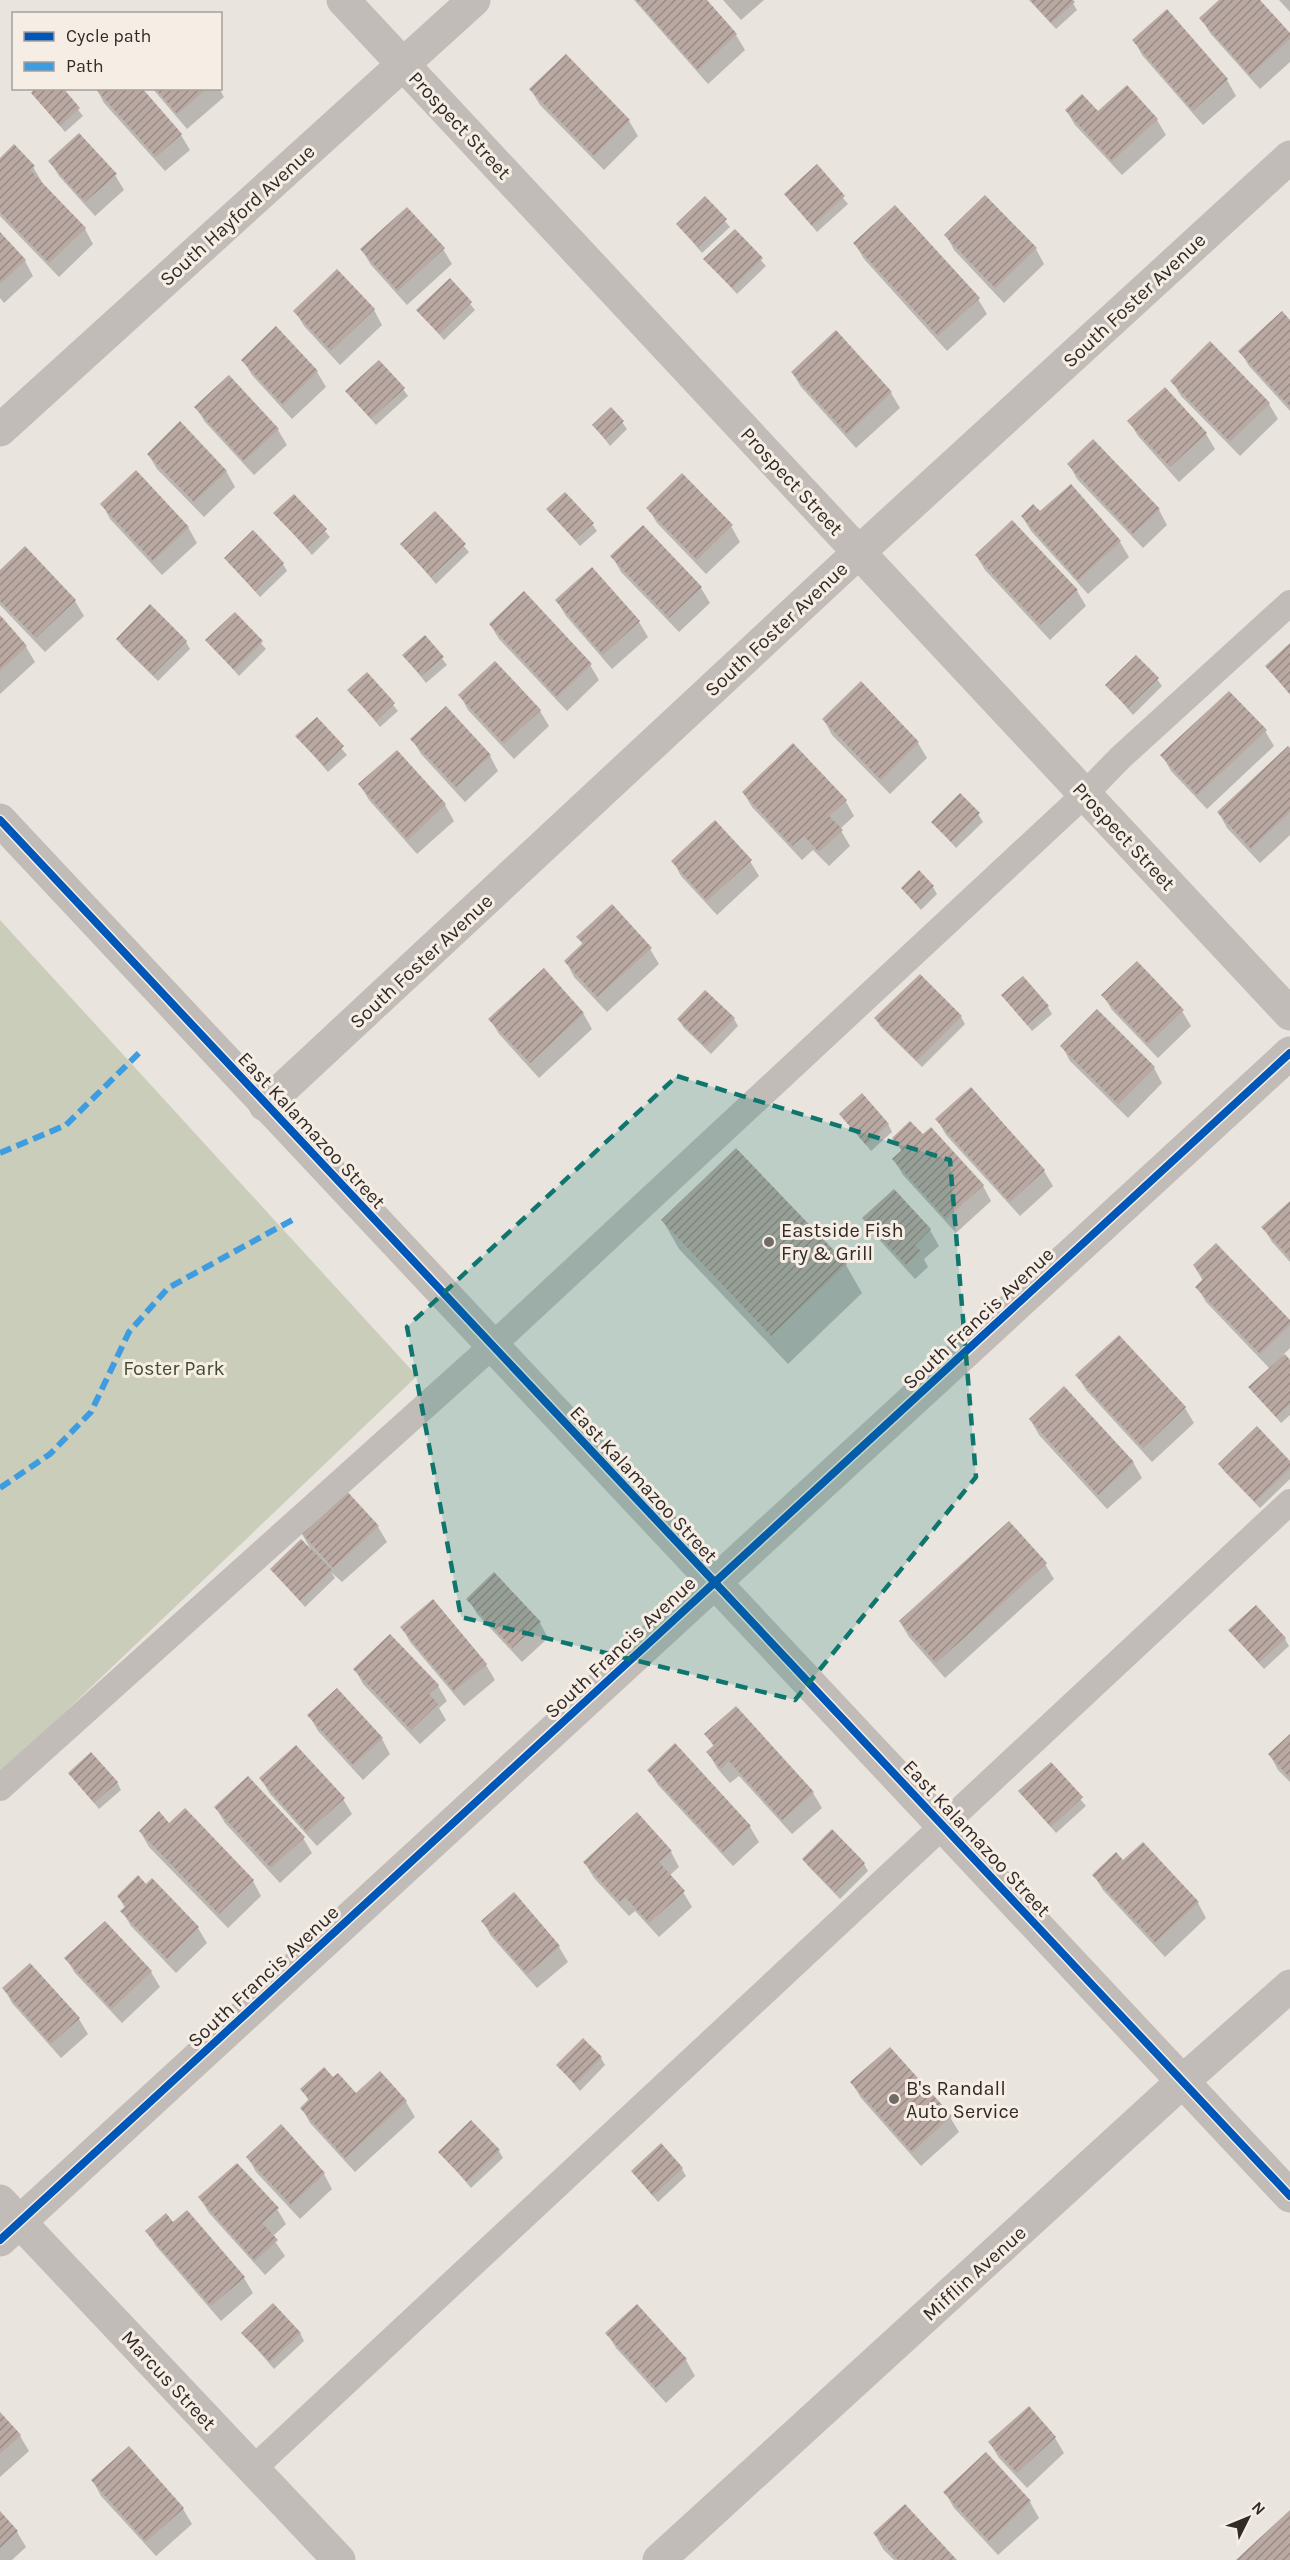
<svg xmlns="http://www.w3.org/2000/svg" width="1290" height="2560" viewBox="0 0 1290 2560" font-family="Karla,sans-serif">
  <defs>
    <pattern id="building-hatch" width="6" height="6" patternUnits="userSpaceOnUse" patternTransform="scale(1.5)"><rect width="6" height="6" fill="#baa9a2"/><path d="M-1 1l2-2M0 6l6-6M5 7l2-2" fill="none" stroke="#988a84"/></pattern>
  </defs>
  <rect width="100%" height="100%" fill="#e9e4de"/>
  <!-- park -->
  <path fill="#cacdba" d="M0,920L417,1376L0,1774Z"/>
  <!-- shadow -->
  <path fill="#0003" d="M634,0H705L736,35L745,50L708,84Z
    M723,0H764L741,20Z
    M1029,0H1071L1077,10L1056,29Z
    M1221,0H1258L1290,35V62L1260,89L1210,33L1201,18Z
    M1279,0H1290V12Z
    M1167,11L1227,80L1236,96L1203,125L1142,55L1134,40Z
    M566,56L629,121L638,136L604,170L540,105L531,90Z
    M61,88L83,116L65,132L33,93Z
    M96,88L181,135L190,150L165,171L104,103Z
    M152,88H219L224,97L187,129Z
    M1066,110L1157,120L1166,135L1122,175L1075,125Z
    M0,160L33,167L42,182L40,183L85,229L93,244L59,277L0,216Z
    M50,161L115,175L124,190L95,216L59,176Z
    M817,166L848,204L817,232L786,194Z
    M985,197L1036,249L1044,264L1004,303L954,250L946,235Z
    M705,198L730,227L702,253L678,225Z
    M735,231L766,266L737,294L705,259Z
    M0,234L25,261L33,276L4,303L0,298Z
    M855,244L978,299L987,314L947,351L864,259Z
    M443,249L452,264L407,305L371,265L362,250Z
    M450,280L475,310L444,340L418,310Z
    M374,310L382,325L340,365L304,326L295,311Z
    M1290,322V411L1249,366L1240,351Z
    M836,332L891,393L900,408L856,448L801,387L792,372Z
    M243,360L317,372L326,387L292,419L252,375Z
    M1172,381L1269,404L1278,419L1240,456L1181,396Z
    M403,389L408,396L376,425L347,391Z
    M1165,389L1206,434L1215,449L1179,482L1138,436L1129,421Z
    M196,407L278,430L287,445L254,475L205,422Z
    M622,422L627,429L610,446L594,425Z
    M148,454L226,471L235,487L204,517L157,469Z
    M1069,464L1159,510L1167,525L1143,548L1077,479Z
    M1070,486L1120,542L1129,557L1088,594L1031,531L1022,516L1040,513Z
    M294,496L330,537L312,555L275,513Z
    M102,504L188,527L197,543L162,575L110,519Z
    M648,508L731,526L740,542L706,574L657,523Z
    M548,509L592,524L597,531L580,546Z
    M435,513L469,552L436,584L402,544Z
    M1012,522L1077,591L1086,606L1050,640L985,570L976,555Z
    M612,556L701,588L710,603L679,632L621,572Z
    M225,558L283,564L287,571L260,597Z
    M592,569L639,622L648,637L612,669L566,616L557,601Z
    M0,572L75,601L84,616L45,652L0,605Z
    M235,614L266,649L239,676L207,640Z
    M0,617L26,647L35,662L0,694Z
    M490,624L590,665L599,680L567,711L499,639Z
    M425,637L447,665L426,683L404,655Z
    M118,639L186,642L190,649L158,681L122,646Z
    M1290,645V695L1267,666Z
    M367,674L398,711L380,727L349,690Z
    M1157,679L1162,686L1133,715L1107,685Z
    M460,695L540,711L549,726L514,759L468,710Z
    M316,719L347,755L328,772L297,736Z
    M824,720L918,743L927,758L890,794L832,735Z
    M1265,731L1274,746L1207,809L1171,771L1162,755Z
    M412,739L490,756L498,771L465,802L421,754Z
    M1290,750V835L1260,863L1227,828L1219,813Z
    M397,752L445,805L454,821L417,854L369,800L360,785Z
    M743,792L845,800L854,816L840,829L850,846L829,866L813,850L802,860L752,807Z
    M978,814L983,822L956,848L933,822Z
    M673,861H750L759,876L717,915L681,876Z
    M933,887L937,894L921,910L903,889Z
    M578,937L650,949L659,964L607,1012L574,977L566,961L583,945Z
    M705,992L734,1019L738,1026L711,1054L683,1027L679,1019Z
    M1003,995L1048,1007L1052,1014L1032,1031Z
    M1103,995L1182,1011L1191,1026L1158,1058L1112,1010Z
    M583,1013L592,1029L539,1078L499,1034L490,1019Z
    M961,1017L965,1024L922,1067L880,1026L876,1018Z
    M1062,1046L1154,1068L1162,1083L1128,1118L1070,1061Z
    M971,1089L1044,1171L1053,1186L1020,1216L946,1135L937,1119Z
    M841,1115L888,1124L892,1132L871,1151Z
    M894,1138L983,1186L991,1201L956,1233L903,1175L894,1160L902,1152Z
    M736,1150L846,1265L862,1293L788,1364L679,1249L663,1221Z
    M894,1191L930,1230L939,1246L924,1259L928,1267L915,1279L873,1233L864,1218Z
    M1290,1203V1262L1272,1242L1263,1227Z
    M1194,1266L1290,1322V1348L1283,1355L1290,1363V1415L1281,1423L1250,1388L1270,1369L1206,1302L1197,1287L1203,1281Z
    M1119,1337L1185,1408L1194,1423L1152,1462L1086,1390L1077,1375Z
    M1030,1419L1133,1462L1142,1478L1107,1509L1039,1435Z
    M1290,1463V1479L1260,1508L1224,1471L1220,1464Z
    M378,1527L387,1542L342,1582L331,1572L335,1578L305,1607L272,1569L312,1551L299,1529Z
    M1045,1564L1054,1579L945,1678L909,1637L900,1622Z
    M468,1599L540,1623L548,1638L522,1662L477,1614Z
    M402,1627L486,1665L495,1680L464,1706L410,1642Z
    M1230,1631L1285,1639L1289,1646L1264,1669Z
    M390,1636L438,1686L447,1701L439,1708L446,1720L420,1744L363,1684L355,1669Z
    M337,1690L382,1739L390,1754L363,1780L318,1731L309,1715Z
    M706,1734L813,1793L822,1808L792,1834L739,1776L730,1783L717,1768L708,1752L714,1747Z
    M1290,1736V1782L1278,1770L1270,1755Z
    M1051,1764L1086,1806L1056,1833L1020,1791Z
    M649,1770L750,1827L759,1842L733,1866L658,1785Z
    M70,1773L117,1782L121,1790L99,1809Z
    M261,1779L343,1799L352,1814L317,1846L270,1794Z
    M216,1808L303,1838L312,1853L280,1883L225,1823Z
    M169,1825L253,1881L261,1896L228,1928L149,1847L140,1831Z
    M671,1852L679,1867L669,1876L683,1892L692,1907L659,1937L635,1911L629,1916L594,1878L585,1863Z
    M803,1859L864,1864L868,1871L840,1899L808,1866Z
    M1123,1862L1198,1903L1206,1918L1165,1957L1103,1890L1094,1875Z
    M118,1896L198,1928L207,1943L176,1973L131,1926L122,1911L125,1908Z
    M483,1921L559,1947L568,1962L537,1988L491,1936Z
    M105,1923L151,1972L160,1987L122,2023L75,1973L66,1958Z
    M30,1965L79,2019L88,2034L61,2058L12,2003L4,1988Z
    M601,2058L605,2065L580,2091L558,2065Z
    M333,2079L356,2095L406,2102L415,2117L355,2172L310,2123L302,2108L309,2101L302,2090Z
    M852,2083L950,2117L959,2132L921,2166L861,2098Z
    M499,2151L503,2158L471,2188L440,2152Z
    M248,2157L324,2174L332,2189L300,2219L256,2172Z
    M682,2169L686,2176L658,2202L633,2172Z
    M200,2198L277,2209L286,2224L272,2237L285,2256L265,2275L209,2213Z
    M187,2212L244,2278L253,2293L221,2321L156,2246L147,2231L173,2224Z
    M637,2306L686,2360L695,2376L666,2403L616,2348L607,2333Z
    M243,2333H300L304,2341L274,2369Z
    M0,2414L20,2436L29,2451L0,2477Z
    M1055,2438L1064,2453L1027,2488L999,2458L990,2443Z
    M129,2448L183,2509L192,2524L156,2556L101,2496L93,2481Z
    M986,2454L1030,2502L1039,2518L998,2555L954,2508L945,2492Z
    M0,2513L17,2532L26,2547L12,2560H0Z
    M874,2533L955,2560H894L883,2549Z"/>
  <!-- building -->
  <path fill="url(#building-hatch)" d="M636,0H707L737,34L698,70Z
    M1030,0H1073L1075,2L1051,23Z
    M1219,0H1260L1290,33V39L1250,75L1199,18Z
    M1167,9L1228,79L1193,111L1132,40Z
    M566,54L630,120L594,156L529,89Z
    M1127,85L1158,119L1112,161L1065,110L1082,94L1098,111Z
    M35,88H63L80,108L60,126L31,93Z
    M95,88H142L182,134L156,157Z
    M155,88H208L177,114Z
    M79,133L117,174L85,202L48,161Z
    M14,144L35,166L30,170L86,228L49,263L0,212V158Z
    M817,164L845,196L812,226L784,194Z
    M985,195L1037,248L995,288L944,235Z
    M705,196L727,219L698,247L676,224Z
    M895,205L980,298L938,336L853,243Z
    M407,207L445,248L398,291L360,249Z
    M735,229L763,258L732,288L703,259Z
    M0,232L26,260L0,284Z
    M337,269L375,309L331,351L293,311Z
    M450,278L472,302L439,334L416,310Z
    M1282,311L1290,320V407L1238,351Z
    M276,326L318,371L283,405L241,360Z
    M836,330L892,392L847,434L791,372Z
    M1210,341L1270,403L1230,442L1170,381Z
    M379,360L405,388L371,419L345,391Z
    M229,375L279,429L244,461L194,407Z
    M1165,387L1207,433L1170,467L1127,421Z
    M611,407L624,421L605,439L592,425Z
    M180,421L227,471L194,502L147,454Z
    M1093,439L1160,509L1133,534L1067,464Z
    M136,470L189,527L153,561L100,504Z
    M682,473L733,525L697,560L646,508Z
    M1071,484L1121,541L1078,580L1021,516L1033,504L1040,511Z
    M565,492L594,523L575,540L546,509Z
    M294,494L327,529L307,548L273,513Z
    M435,511L466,544L431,577L400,544Z
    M1012,520L1078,590L1040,625L975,555Z
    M643,525L702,587L669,618L610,556Z
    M253,530L284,563L255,591L224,558Z
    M25,546L76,600L36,638L0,601V570Z
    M592,567L640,621L603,655L555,600Z
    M524,591L592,664L557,697L489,624Z
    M150,604L187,641L153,675L116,639Z
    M235,612L263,641L234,670L205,640Z
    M0,615L27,646L0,671Z
    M425,635L444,657L421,676L402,655Z
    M1290,643V694L1265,666Z
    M1136,655L1159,678L1128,708L1105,685Z
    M495,661L541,710L504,744L458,695Z
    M367,672L395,703L376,721L347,690Z
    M861,681L919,742L881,780L822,719Z
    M1229,691L1267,730L1197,795L1160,755Z
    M446,706L491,755L456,787L410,739Z
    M317,717L344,746L324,766L295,736Z
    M793,743L847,800L829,816L843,830L819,852L804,836L792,846L742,792Z
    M1288,746L1290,748V812L1251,849L1217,812Z
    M397,750L446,804L408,840L358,784Z
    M960,793L980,813L951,842L931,822Z
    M715,820L752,860L707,901L671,861Z
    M919,870L934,886L916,904L901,888Z
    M612,904L652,948L597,997L564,961L583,943L576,937Z
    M1137,961L1184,1010L1148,1044L1101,995Z
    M544,968L584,1013L530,1063L488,1019Z
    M920,974L962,1016L917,1061L874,1018Z
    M1023,976L1049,1006L1027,1025L1001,995Z
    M705,990L735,1018L706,1047L677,1019Z
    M1097,1009L1155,1067L1118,1104L1060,1046Z
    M971,1087L1045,1170L1010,1202L935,1119Z
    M862,1093L889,1124L866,1145L839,1114Z
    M910,1121L923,1134L931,1127L984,1185L946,1219L892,1159L902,1150L892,1138Z
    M736,1148L847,1264L771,1336L661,1220Z
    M894,1189L931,1229L915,1245L921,1251L906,1265L862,1218Z
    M1290,1201V1258L1261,1227Z
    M1216,1243L1290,1320V1325L1260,1354L1195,1287L1204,1278L1193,1265Z
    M1119,1335L1186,1407L1143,1448L1075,1375Z
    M1285,1354L1290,1360V1404L1276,1417L1248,1387Z
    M1064,1386L1134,1462L1098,1495L1029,1419Z
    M1257,1426L1290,1461V1468L1255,1502L1218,1464Z
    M344,1488L379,1526L333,1568L298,1529Z
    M1009,1521L1047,1563L936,1663L899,1621Z
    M301,1539L332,1570L300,1601L270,1569Z
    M494,1572L541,1622L512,1648L466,1599Z
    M433,1599L487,1664L454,1691L400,1627Z
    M1256,1605L1286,1638L1259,1663L1228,1630Z
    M390,1634L439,1685L429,1694L438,1704L411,1730L353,1669Z
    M337,1688L383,1738L353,1765L307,1715Z
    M736,1706L814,1792L782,1820L729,1761L721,1769L706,1752L714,1745L704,1734Z
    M1290,1734V1778L1268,1754Z
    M675,1743L751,1826L723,1852L647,1770Z
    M296,1745L345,1798L307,1832L259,1778Z
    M91,1752L118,1782L94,1803L68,1773Z
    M1051,1762L1083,1797L1051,1827L1018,1791Z
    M248,1776L305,1837L271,1868L214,1807Z
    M185,1808L254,1880L219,1914L139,1831L159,1811L169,1823Z
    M637,1812L672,1851L659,1862L685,1891L649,1923L625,1897L620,1902L583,1862Z
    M832,1829L865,1863L835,1892L802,1859Z
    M1143,1842L1199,1902L1155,1942L1092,1875L1116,1852L1123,1860Z
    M138,1875L146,1884L152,1878L199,1927L167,1959L120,1911L126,1906L117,1896Z
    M514,1892L560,1946L527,1974L481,1921Z
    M105,1921L152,1971L112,2009L64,1958Z
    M30,1963L80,2018L51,2044L2,1988Z
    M583,2038L602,2057L575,2084L556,2065Z
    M890,2047L952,2116L912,2152L850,2082Z
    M324,2067L333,2077L338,2073L356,2093L380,2071L407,2101L345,2158L300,2108L309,2099L300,2089Z
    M471,2120L500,2150L467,2182L438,2152Z
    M281,2124L325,2173L291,2205L246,2157Z
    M661,2143L683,2168L653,2196L631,2171Z
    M237,2163L279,2208L262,2223L278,2240L255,2261L198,2197Z
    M187,2210L245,2277L211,2306L145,2231L166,2213L173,2222Z
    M273,2303L301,2333L270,2362L241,2333Z
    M637,2304L687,2359L656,2388L605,2333Z
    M1029,2406L1056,2437L1017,2473L988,2442Z
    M0,2412L21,2435L0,2454Z
    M129,2446L184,2508L146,2542L91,2480Z
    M986,2452L1031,2501L989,2541L943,2492Z
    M905,2504L957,2560H898L873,2533Z
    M1290,2510V2560H1236Z
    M0,2511L18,2531L0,2548Z"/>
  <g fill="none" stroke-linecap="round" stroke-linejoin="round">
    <!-- service -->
    <path stroke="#c1bcb8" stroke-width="26" d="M0,1788L492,1346L1085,794L1121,757L1290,603
      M253,2469L1290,1502"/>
    <!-- minor -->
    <path stroke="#c1bcb8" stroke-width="33" d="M343,0L1290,1014
      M0,430L474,0
      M265,1105L859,552L1290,157
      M0,2201L339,2560
      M0,2240L1290,1053
      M659,2560L1183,2081L1290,1986"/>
    <!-- tertiary -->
    <path stroke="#c1bcb8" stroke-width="33" d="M0,820L1290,2196"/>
    <!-- quiet -->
    <path stroke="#3e9ce0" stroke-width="6" stroke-dasharray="12 6" stroke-linecap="butt" d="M0,1153L66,1125L139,1053
      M0,1488L50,1454L91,1412L129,1332L168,1288L294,1219"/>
    <defs>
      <path id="cycleway" d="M0,820L1290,2196
        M0,2240L1290,1053"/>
    </defs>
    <!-- cycleway casing -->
    <use href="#cycleway" stroke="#f6eee5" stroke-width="11"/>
    <!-- cycleway -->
    <use href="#cycleway" stroke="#0057b8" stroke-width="8"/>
  </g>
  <!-- marked area -->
  <path fill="#0f766e" fill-opacity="0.2" stroke="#0f766e" stroke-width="4.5" stroke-dasharray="12 8" stroke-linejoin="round" d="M677,1076L950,1160L976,1477L795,1700L461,1617L407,1327Z"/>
  <!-- markers -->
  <g fill="#716b67" stroke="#f6eee5" stroke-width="2">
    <circle cx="769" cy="1242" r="6"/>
    <circle cx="894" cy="2099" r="6"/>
  </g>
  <g text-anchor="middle" stroke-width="6" stroke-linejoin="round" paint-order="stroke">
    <!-- street labels -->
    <g font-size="20" fill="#312a27" stroke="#f6eee5">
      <text transform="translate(460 125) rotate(47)" y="7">Prospect Street</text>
      <text transform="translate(237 215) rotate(-42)" y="7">South Hayford Avenue</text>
      <text transform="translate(1134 300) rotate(-43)" y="7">South Foster Avenue</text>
      <text transform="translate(792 481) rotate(47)" y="7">Prospect Street</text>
      <text transform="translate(776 629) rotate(-43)" y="7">South Foster Avenue</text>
      <text transform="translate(1124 836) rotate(47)" y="7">Prospect Street</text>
      <text transform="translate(421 961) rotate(-43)" y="7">South Foster Avenue</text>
      <text transform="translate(312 1130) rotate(47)" y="7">East Kalamazoo Street</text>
      <text transform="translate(978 1318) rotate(-43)" y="7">South Francis Avenue</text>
      <text transform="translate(644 1484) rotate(47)" y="7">East Kalamazoo Street</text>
      <text transform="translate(620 1647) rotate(-43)" y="7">South Francis Avenue</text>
      <text transform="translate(977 1838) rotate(47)" y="7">East Kalamazoo Street</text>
      <text transform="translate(263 1976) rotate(-43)" y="7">South Francis Avenue</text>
      <text transform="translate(974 2273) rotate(-42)" y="7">Mifflin Avenue</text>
      <text transform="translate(169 2380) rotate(47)" y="7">Marcus Street</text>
    </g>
    <!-- poi labels -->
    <g font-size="20" fill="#312a27" stroke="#f6eee5" text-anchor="start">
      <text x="781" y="1237">Eastside Fish<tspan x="781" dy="23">Fry &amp; Grill</tspan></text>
      <text x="906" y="2095">B's Randall<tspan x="906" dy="23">Auto Service</tspan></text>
    </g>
    <!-- park labels -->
    <g font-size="20" fill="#414c2e" stroke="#f6eee5">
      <text x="174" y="1375">Foster Park</text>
    </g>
  </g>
  <!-- legend -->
  <rect x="12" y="12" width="210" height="78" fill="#f6eee5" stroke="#a7a099" stroke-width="1.5"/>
  <rect x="24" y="32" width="30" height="9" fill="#0057b8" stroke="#a7a099" stroke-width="1.5"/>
  <text x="66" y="42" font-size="18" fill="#312a27">Cycle path</text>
  <rect x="24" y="62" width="30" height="9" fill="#3e9ce0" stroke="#a7a099" stroke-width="1.5"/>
  <text x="66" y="72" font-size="18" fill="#312a27">Path</text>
  <!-- north arrow -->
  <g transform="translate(1248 2518) rotate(47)" stroke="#f6eee5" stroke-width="4.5" paint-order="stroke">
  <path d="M0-4.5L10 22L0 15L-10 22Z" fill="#312a27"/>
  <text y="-9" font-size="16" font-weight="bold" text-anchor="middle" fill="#312a27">N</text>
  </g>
</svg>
